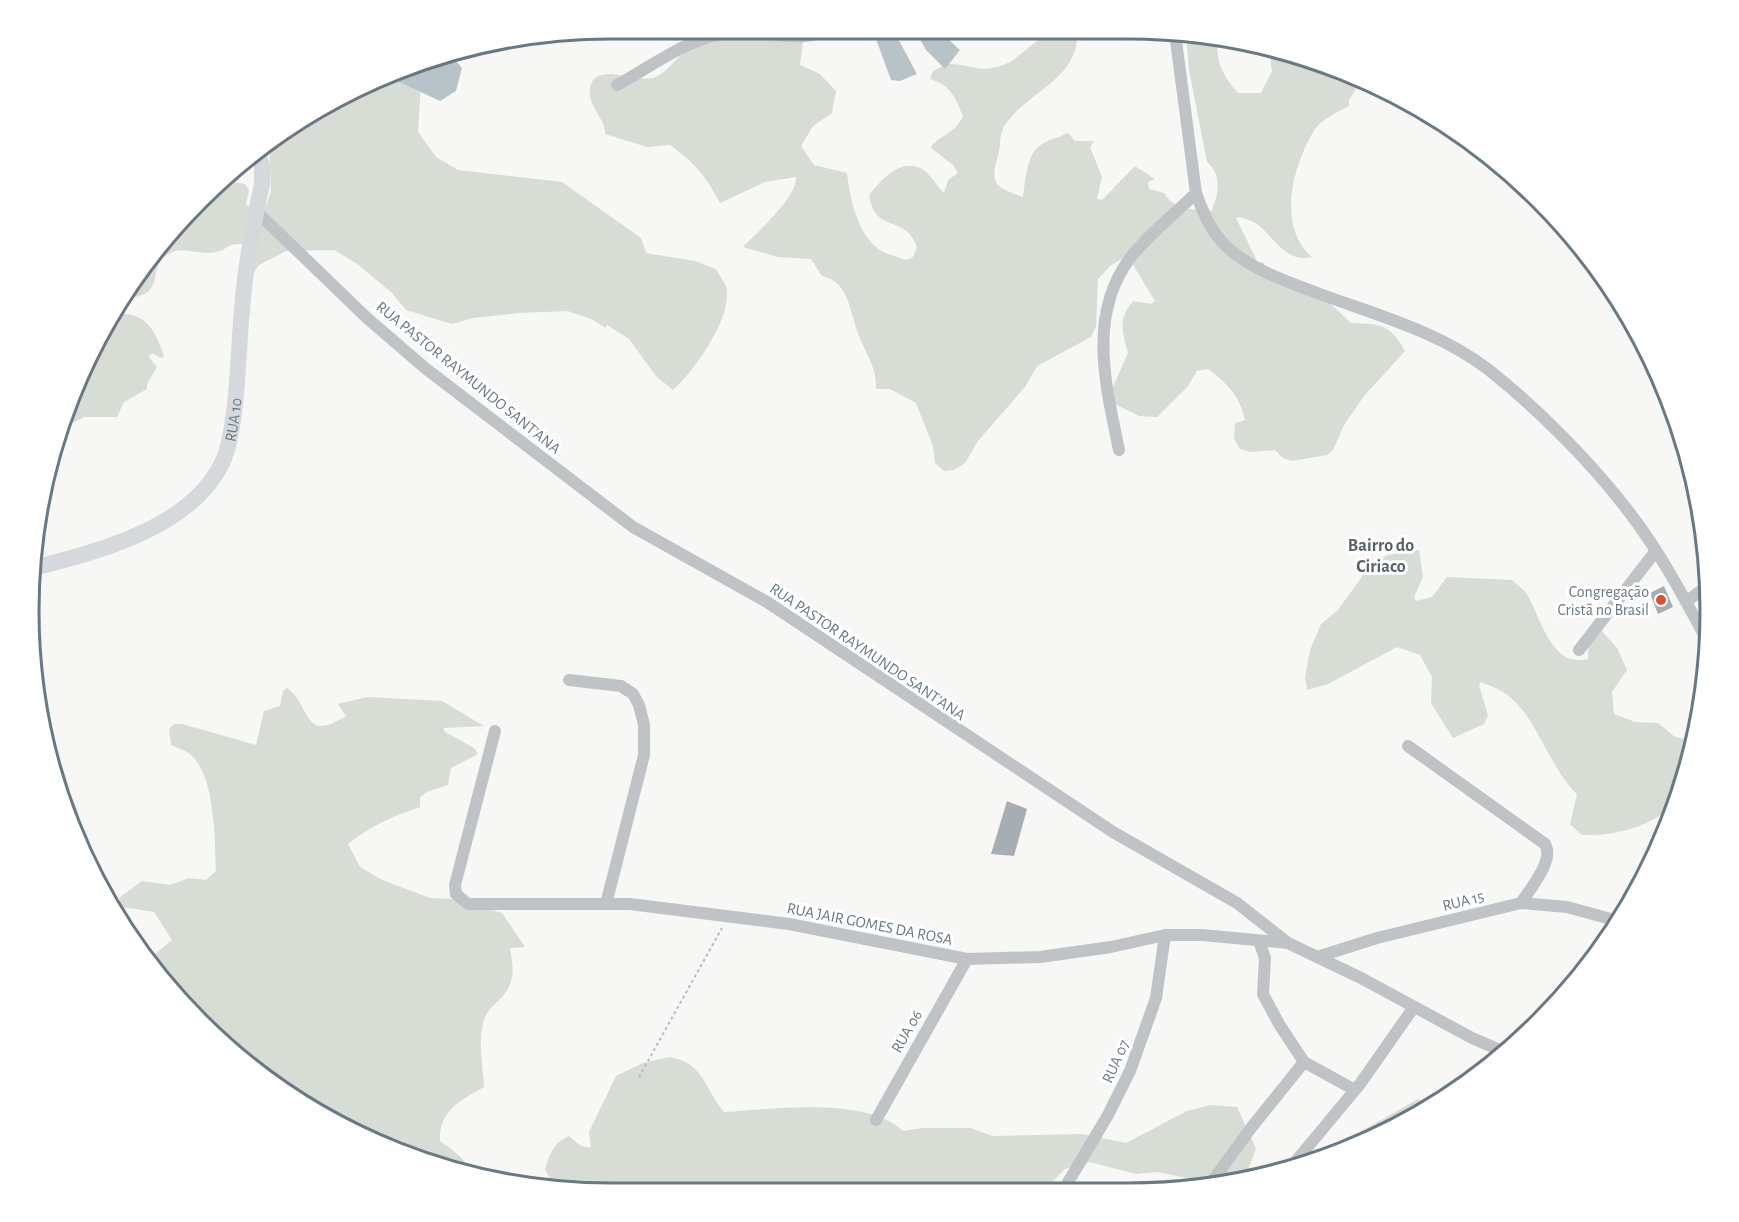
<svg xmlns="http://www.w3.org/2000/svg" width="1739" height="1222" viewBox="0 0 1739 1222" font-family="'Alegreya Sans',sans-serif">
  <rect width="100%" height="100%" fill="#f7f7f5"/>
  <!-- green -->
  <path fill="#d7dcd4" d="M738,29H816L803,41L800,65L820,74L836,91L832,113L813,126L801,146L814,165L847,173C850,198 856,229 876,247C882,254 897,256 906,260L913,257L917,247C905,213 876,235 869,196C880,180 903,155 925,171C932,177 938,187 944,193L948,180L958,173L953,165L931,148C938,134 953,137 963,116C955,97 951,85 930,79L933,71C938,69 945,64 950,64C968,64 979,73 1000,66C1031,56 1038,22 1077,38C1076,80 1022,95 1003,128C999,136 1001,147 998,156C989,184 996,188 1023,197C1026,178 1026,150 1046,142C1053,138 1061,137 1068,133L1075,141H1094L1090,147L1102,177L1097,199L1102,200L1135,166L1155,179L1148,182L1149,189L1164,193C1174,210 1194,210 1212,211C1218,194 1223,175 1207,162L1189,70L1186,34L1217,37C1216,62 1222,75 1238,93H1261L1272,71L1269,50L1359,84L1349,100V106C1338,112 1322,119 1315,129C1293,164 1276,227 1312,257C1287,264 1274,237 1257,224C1253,221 1245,219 1240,217L1236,218L1258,263L1263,262L1274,282L1318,292L1351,323C1381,324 1390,324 1405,351L1364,396L1344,425L1333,450L1327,455L1292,461L1283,458L1275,450L1251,452L1240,449L1234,439L1235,423L1245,420C1240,396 1227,383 1208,369L1197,371L1188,386L1157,417L1139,416L1113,403L1112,389L1128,353C1122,332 1118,319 1133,301L1151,304L1155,301L1130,260L1125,257L1110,266L1098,279L1096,326L1091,337L1037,366L1025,387L978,441L965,463L954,470L944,471L935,463L933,446L916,403L890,389H876C877,367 866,354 859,336C850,314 850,282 822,276L811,259L778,257L743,247C758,231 797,198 796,177L765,182L720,203C706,176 695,163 670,145L647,147L605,134C606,118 587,107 590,88C595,59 638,85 656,77C667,72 677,57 687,50C700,39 722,35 738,29Z
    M402,75L421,82L418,132L436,157L458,170L562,182L641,238L646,253L695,261L716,269C719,275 726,284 727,290C730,321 694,371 673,390L656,376L629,339L607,325L606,328L591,319L568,311L519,313L473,318L452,324L406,310L392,293L356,263L334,250L286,251L259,265L254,272L245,244C224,243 229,250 215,252C199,256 184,245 168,254C146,266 168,294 129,298L173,227L223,183L234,182L245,184L249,190L246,204L255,213L265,209L271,192L269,143L288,126Z
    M119,314C147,313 156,332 164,356L161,358L152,353L149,357L157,367L147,384V389L124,402L117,417H84L62,428L73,388L86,367L93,370L95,366L92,357Z
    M1419,550L1423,577L1414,597L1416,601L1432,597L1447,577L1512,580C1517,585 1525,590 1528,596C1541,619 1552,669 1588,659L1589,636L1599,628L1617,648L1627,670L1612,692L1614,714L1635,722L1658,723L1675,737L1694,741C1692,755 1683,797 1673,806C1648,828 1613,836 1582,835L1570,824L1577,794C1548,767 1536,712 1503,692C1497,688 1488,685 1481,682L1479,685L1488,716L1484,724L1453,738L1431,703L1432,677L1420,655L1397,647L1328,684L1307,690L1305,677L1310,650L1321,624L1338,610L1366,571L1387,555Z
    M287,688C312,706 302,744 346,716L338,704L367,697L442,701L484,726L443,728L445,732L474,748L478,754L451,768L448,785L427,792L420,797V807C393,816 370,826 348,844L360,867L382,880L430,898L455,899L502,913L525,947L510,948C513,966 516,980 503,996C498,1001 491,1007 487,1013C476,1033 483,1065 484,1087C460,1101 439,1110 440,1141C452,1150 468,1159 470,1175L354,1134L257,1073L173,995L149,959L172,940L154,912L123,907L119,903L120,897L142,881L170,885L189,878L206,880L216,871C215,841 215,777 192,756C187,751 178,748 171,745L169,729L174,724H182L256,745L264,711L280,706L283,691Z
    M670,1057C705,1064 703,1087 724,1112C772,1109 866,1096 903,1131L922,1128H971L992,1136L1082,1134L1126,1143L1187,1111L1210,1105L1237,1107L1256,1149L1248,1170L1227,1180L1205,1182L1158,1172L1136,1174L1090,1162L1065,1169L1045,1189L573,1192L556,1189L545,1170C549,1155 554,1142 569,1136L581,1146L591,1148L589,1132L616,1076L643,1063Z
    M1418,1099L1429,1104L1385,1134L1324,1152Z"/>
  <!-- water -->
  <path fill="#b8c3c7" d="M914,29H937L960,50L945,69L926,50Z
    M895,33L917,74L900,81L891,80L876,39Z
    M449,53L462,68L456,91L440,101L393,79Z"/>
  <!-- building -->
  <path fill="#a7aeb3" d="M1664,586L1673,607L1658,614L1650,593Z
    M1007,801L1027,809L1014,856L991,854Z"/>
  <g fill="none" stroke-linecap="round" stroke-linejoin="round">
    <!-- path -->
    <path stroke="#b9bcbe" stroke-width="2" stroke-dasharray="3 3" stroke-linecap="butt" d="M639,1077L722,928"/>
    <!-- street -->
    <path stroke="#bfc3c6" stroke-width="12" d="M1175,33L1196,193C1202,211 1210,230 1224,244C1250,270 1286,281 1320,294C1377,315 1440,332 1489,370C1538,409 1591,462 1629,512C1660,552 1685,599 1709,644
      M617,85C650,67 687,39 725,33C759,27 799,46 830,29
      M256,211L367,318L425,368L633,527L767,602L1113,832L1237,903L1288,943L1361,978L1472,1038L1507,1053
      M1119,450C1106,386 1087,316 1130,258C1149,234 1175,214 1196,193
      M1686,602L1707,586
      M1579,650L1655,552
      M569,680L621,686L633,694L639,705L644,725V755L606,904
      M495,731L455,885L456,894L468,904H630L789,924L967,959L1040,957L1111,947L1165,935H1202L1288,943
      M1408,746L1545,844C1555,860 1530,889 1521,903
      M1259,941L1265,958L1263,994L1279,1024L1304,1062L1355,1090
      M1317,957L1377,938L1521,903L1567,907L1618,921
      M876,1120L967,959
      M1296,1161L1360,1084L1414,1007
      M1208,1187L1251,1128L1304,1062
      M1064,1189L1108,1115L1130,1071L1156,998L1165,935"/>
    <!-- secondary -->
    <path stroke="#d5d9dc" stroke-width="16" id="s1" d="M33,568C97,552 191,528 222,463C238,430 238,348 242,310C245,268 253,225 262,184V165L257,153"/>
  </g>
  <!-- markers -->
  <circle fill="#d55537" stroke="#fff" stroke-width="2" cx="1661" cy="600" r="6"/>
  <g text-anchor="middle" stroke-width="6" stroke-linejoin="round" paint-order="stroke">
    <!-- street labels -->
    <g font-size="16" fill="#697983" stroke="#fff">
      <text transform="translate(469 377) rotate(39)" y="6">RUA PASTOR RAYMUNDO SANT’ANA</text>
      <text dy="6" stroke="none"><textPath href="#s1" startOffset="268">RUA 10</textPath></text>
      <text transform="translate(868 651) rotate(34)" y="6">RUA PASTOR RAYMUNDO SANT’ANA</text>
      <text transform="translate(1463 900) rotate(-14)" y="6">RUA 15</text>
      <text transform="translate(870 923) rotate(11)" y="6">RUA JAIR GOMES DA ROSA</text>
      <text transform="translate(906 1031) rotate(-60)" y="6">RUA 06</text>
      <text transform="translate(1115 1061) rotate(-66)" y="6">RUA 07</text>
    </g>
    <!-- poi labels -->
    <g font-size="16" fill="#697983" stroke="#fff" text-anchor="end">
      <text x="1649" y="597">Congregação<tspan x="1649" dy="18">Cristã no Brasil</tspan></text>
    </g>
    <!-- neighbourhood labels -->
    <g font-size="18" font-weight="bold" fill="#566269" stroke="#fff">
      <text x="1381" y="551">Bairro do<tspan x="1381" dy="21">Ciriaco</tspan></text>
    </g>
  </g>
  <!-- crop -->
  <path d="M0 0H1739V1222H0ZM611 39H1128A572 572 0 0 1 1700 611V611A572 572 0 0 1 1128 1183H611A572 572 0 0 1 39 611V611A572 572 0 0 1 611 39Z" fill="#fff" fill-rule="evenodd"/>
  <path fill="none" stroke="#697983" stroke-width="3" d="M611 39H1128A572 572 0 0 1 1700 611V611A572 572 0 0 1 1128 1183H611A572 572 0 0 1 39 611V611A572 572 0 0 1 611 39Z"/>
</svg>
